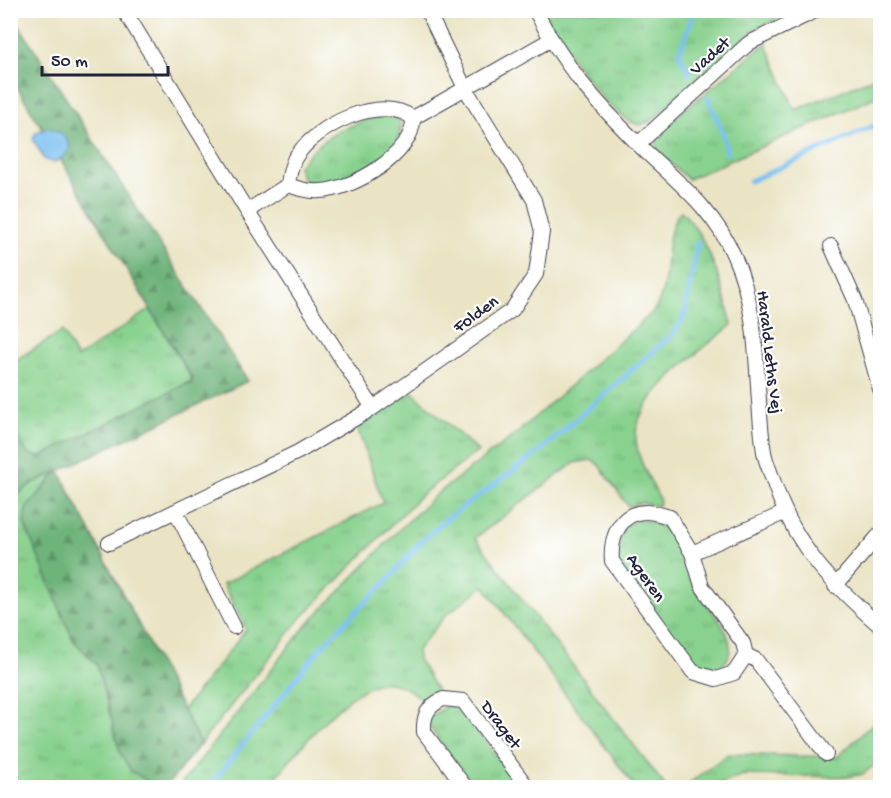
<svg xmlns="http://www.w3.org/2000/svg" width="891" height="798" viewBox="0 0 891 798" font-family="'Gochi Hand',sans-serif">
  <defs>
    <pattern id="grass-tufts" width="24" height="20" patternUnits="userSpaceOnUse" patternTransform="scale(1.5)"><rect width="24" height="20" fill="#88d18e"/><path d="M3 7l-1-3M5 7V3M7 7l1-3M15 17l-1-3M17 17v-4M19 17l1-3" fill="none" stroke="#75b37b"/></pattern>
    <pattern id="forest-firs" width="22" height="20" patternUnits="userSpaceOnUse" patternTransform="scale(1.5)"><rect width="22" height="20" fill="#6eb379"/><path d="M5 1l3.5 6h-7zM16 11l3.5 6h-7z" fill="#5a9164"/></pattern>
  </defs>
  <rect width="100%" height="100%" fill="#fff"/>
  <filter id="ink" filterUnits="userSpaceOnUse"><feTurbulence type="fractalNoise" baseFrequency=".0167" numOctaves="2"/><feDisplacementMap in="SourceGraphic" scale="12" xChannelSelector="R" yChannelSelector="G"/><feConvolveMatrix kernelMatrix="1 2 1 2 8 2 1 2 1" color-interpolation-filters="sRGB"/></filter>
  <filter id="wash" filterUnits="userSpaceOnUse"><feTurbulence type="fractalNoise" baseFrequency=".008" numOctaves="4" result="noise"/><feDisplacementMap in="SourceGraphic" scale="24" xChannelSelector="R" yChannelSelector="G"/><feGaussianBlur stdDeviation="1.35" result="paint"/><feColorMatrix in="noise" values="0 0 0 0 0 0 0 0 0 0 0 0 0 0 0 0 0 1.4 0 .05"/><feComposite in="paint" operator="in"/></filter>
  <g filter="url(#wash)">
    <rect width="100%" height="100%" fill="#eae4c4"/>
    <!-- grass -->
    <path fill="url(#grass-tufts)" stroke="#557a64" stroke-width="1.5" d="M783,10L784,15L750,33L650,121L640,125C609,120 557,38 542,11Z
      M766,43L795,110L880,75V95L688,179L657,151V136L663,128Z
      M389,115L399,120C414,152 327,199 302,178L298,167C321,135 352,122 389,115Z
      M681,211C710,239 722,286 732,325C703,349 632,397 636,440C638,460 649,478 658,496L660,502L658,506L642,503L628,506L599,465L591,460L574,463L475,538L666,787H635L484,586L446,615L417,650L418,659L439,694L425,701C412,692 400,682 383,683C344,687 293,758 268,787L178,788L304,628L398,531L438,493L516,434L653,312C675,281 659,236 681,211Z
      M150,309L193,381L40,457L28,454L11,424V363L62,331L77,358Z
      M412,392L478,451L421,495L301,618L166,787L11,788V493L59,471L183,710L246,630L223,584L383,503L357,427Z
      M636,520C648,521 658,522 666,531C681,547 685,570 696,589C707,609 742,637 726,661C719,672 709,671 697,669L614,560L624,526Z
      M448,705H455L461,709L520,787H473L429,726V718Z
      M880,717V761L863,774L847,777L743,775L714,787L683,788L728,754L837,757Z"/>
    <!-- forest -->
    <path fill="url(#forest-firs)" stroke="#486a5a" stroke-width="1.5" d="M11,13L248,381L59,471L200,743L166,787H157L131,771L120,753L97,665L73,640L24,523L26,509L57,472L33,483L11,500V424L28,454L40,457L193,380L11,77Z"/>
    <!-- water -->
    <path fill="#79c0f1" stroke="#4e7196" stroke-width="1.5" d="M49,128C61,132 67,136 70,148L65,156L53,163L44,159L33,139L36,132Z"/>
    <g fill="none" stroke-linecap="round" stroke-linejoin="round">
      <!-- stream -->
      <path stroke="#79c0f1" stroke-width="5" d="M690,74L679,54L695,10
        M708,98L723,133L727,153
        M750,181L880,123
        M208,788L323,645L387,581L421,542L444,521L539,452L673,334L684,317L698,242"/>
    </g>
  </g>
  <g filter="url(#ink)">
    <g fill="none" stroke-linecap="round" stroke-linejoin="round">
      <defs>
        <path id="street" d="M124,10L247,211L373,408
          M535,10C564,66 593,99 637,143C673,179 713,207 734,256C762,318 754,386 764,452C766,463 771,473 774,483C795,547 831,583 880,626
          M413,118L550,40
          M638,144L749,43L817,10
          M247,211L288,185C299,189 309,192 320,191C352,190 415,154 413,118C380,93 315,126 295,158C291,166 289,176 288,185
          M831,246L855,300L880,389
          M176,512L234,627
          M109,543L298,452L373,408L512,310L536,274L542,232L534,200L465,88L427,10
          M692,553L670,517C662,515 653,512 646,512C619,512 610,539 612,561L693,672L716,679L734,673L746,655L743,643L702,586L692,553L784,513
          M835,586L880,534
          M746,655L756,660L826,754
          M466,788L424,732C423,715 428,706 443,699L463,701L528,788"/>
      </defs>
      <!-- street casing -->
      <use href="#street" stroke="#403f50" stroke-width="16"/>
      <!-- street -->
      <use href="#street" stroke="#fff" stroke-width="14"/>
    </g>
  </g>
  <g text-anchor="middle" stroke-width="4.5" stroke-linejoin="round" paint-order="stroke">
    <!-- street labels -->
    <g font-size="18" fill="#22223b" stroke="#fff">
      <text transform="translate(709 55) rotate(-42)" y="6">Vadet</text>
      <text transform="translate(475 313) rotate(-36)" y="6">Folden</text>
      <text transform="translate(771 352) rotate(83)" y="6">Harald Leths Vej</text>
      <text transform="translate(647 577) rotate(55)" y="6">Ageren</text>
      <text transform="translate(502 724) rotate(53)" y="6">Draget</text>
    </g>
  </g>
  <!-- margin -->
  <rect width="891" height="798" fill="none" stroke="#fff" stroke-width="36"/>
  <!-- scale -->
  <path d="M42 66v9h126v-9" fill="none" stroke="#22223b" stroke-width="3"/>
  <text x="51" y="66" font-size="18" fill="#22223b" stroke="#ffffff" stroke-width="4.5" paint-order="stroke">50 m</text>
</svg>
